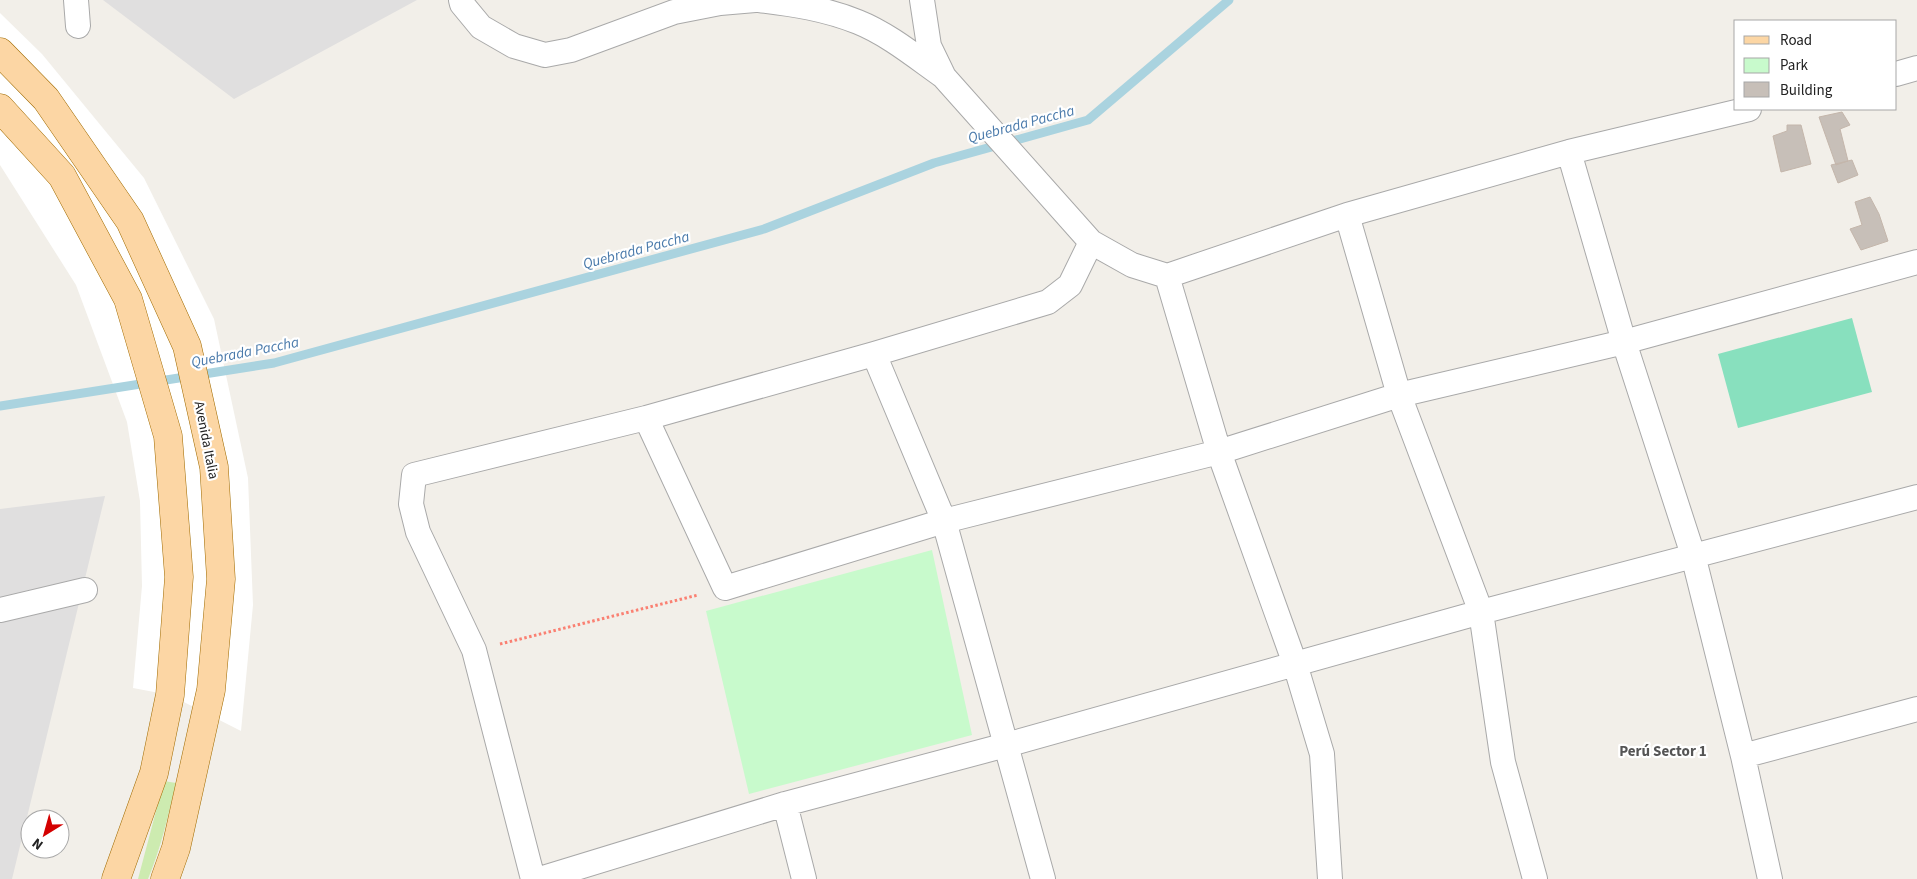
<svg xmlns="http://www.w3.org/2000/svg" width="1917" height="879" viewBox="0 0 1917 879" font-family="'Source Sans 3',sans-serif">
  <rect width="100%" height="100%" fill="#f2efe9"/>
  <!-- residential -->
  <path fill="#e0dfdf" d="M103,0H417L234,99Z
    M105,496L12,879H0V509Z"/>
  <!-- grass -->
  <path fill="#cdebb0" d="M164,781L176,783C168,816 161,848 148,879H138Z"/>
  <!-- park -->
  <path fill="#c8facc" d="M932,550L972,735L749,794L706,611Z"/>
  <!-- pitch -->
  <path fill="#88e0be" d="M1852,318L1872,392L1738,428L1718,354Z"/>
  <!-- pier -->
  <path fill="#fff" d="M0,13L42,54L144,178L214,319L248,478L253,605L241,731L170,695L133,688L142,586L140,501L127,422L76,285L0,165Z"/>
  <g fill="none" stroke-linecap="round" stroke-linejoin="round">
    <!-- stream -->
    <path stroke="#aad3df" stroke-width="9" d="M0,406L274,363L764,229L934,163L1088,120L1229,0"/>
  </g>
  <!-- building -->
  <path fill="#c7bfb8" stroke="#c4b6ab" d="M1842,112L1850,125L1840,129L1848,161L1836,165L1819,117Z
    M1787,125H1801L1811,164L1781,172L1773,136L1787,131Z
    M1852,160L1858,175L1838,183L1831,165Z
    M1870,197L1879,214L1888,241L1861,250L1850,229L1862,225L1855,202Z"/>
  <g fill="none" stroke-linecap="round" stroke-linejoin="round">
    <defs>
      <path id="minor" d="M76,0L78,26
        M461,0L462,4L481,27L514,46L545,55L571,50L674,12L720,3L755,0
        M759,0C793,4 826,9 858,22C888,34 916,57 943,76
        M922,0L929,46L944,77L1091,242
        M1896,74L1917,68
        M1569,152L1624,342L1693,555L1743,756L1770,879
        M1347,215L1399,395L1481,612L1503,762L1535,879
        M1167,276L1219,452L1295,664L1322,754L1330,879
        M874,354L944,521L1043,879
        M646,418L725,588L944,521L1219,452L1399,395L1624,342L1917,262
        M0,610L85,590
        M1743,756L1917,709
        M785,804L804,879
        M533,879L474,650L418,532L411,504L414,475L646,418L874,354L1048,302L1070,285L1091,242L1132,265L1167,276L1347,215L1569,152L1749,109
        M540,879L785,804L1006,745L1481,612L1917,497"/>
      <path id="primary" d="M0,52L46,99L130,221L187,346L214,467L221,579L211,690L176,848L165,879
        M0,108L62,176L128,299L168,436L179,577L170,695L154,773L116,879"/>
    </defs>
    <!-- minor casing -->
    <use href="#minor" stroke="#a9a9a9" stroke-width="26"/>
    <!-- primary casing -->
    <use href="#primary" stroke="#a06b00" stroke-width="29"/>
    <!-- path -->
    <path stroke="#fa8072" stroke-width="3" stroke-dasharray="2.5 2.5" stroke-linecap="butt" d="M500,644L698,595"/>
    <!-- minor -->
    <use href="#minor" stroke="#fff" stroke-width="24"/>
    <!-- primary -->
    <use href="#primary" stroke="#fcd6a4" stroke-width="28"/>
  </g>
  <g text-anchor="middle" stroke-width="4.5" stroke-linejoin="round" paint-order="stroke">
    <!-- street labels -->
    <g font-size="14" fill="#222" stroke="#fff">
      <text transform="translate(207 440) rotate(79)" y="5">Avenida Italia</text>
    </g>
    <!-- water labels -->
    <g font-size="15" font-style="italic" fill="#4a7aab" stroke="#fff">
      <text transform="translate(1021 124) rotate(-15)" y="5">Quebrada Paccha</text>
      <text transform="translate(636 250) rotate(-15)" y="5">Quebrada Paccha</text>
      <text transform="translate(245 352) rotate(-11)" y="5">Quebrada Paccha</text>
    </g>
    <!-- neighbourhood labels -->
    <g font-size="15" font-weight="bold" fill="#555" stroke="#fff">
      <text x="1663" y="756">Perú Sector 1</text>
    </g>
  </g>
  <!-- legend -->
  <rect x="1734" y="20" width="162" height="90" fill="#ffffff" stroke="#a7a7a7"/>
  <rect x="1744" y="36" width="25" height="8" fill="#fcd6a4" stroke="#a7a7a7"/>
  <text x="1780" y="45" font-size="15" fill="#222222">Road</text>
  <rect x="1744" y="58" width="25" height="15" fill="#c8facc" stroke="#a7a7a7"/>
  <text x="1780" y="70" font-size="15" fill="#222222">Park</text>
  <rect x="1744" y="82" width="25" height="15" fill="#c7bfb8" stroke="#a7a7a7"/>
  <text x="1780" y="95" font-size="15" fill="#222222">Building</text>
  <!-- north arrow -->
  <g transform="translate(45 834) rotate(217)"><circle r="24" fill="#ffffff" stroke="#a7a7a7"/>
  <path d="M0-4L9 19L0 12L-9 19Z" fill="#d40000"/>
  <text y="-8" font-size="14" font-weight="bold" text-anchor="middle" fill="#222222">N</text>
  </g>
</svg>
